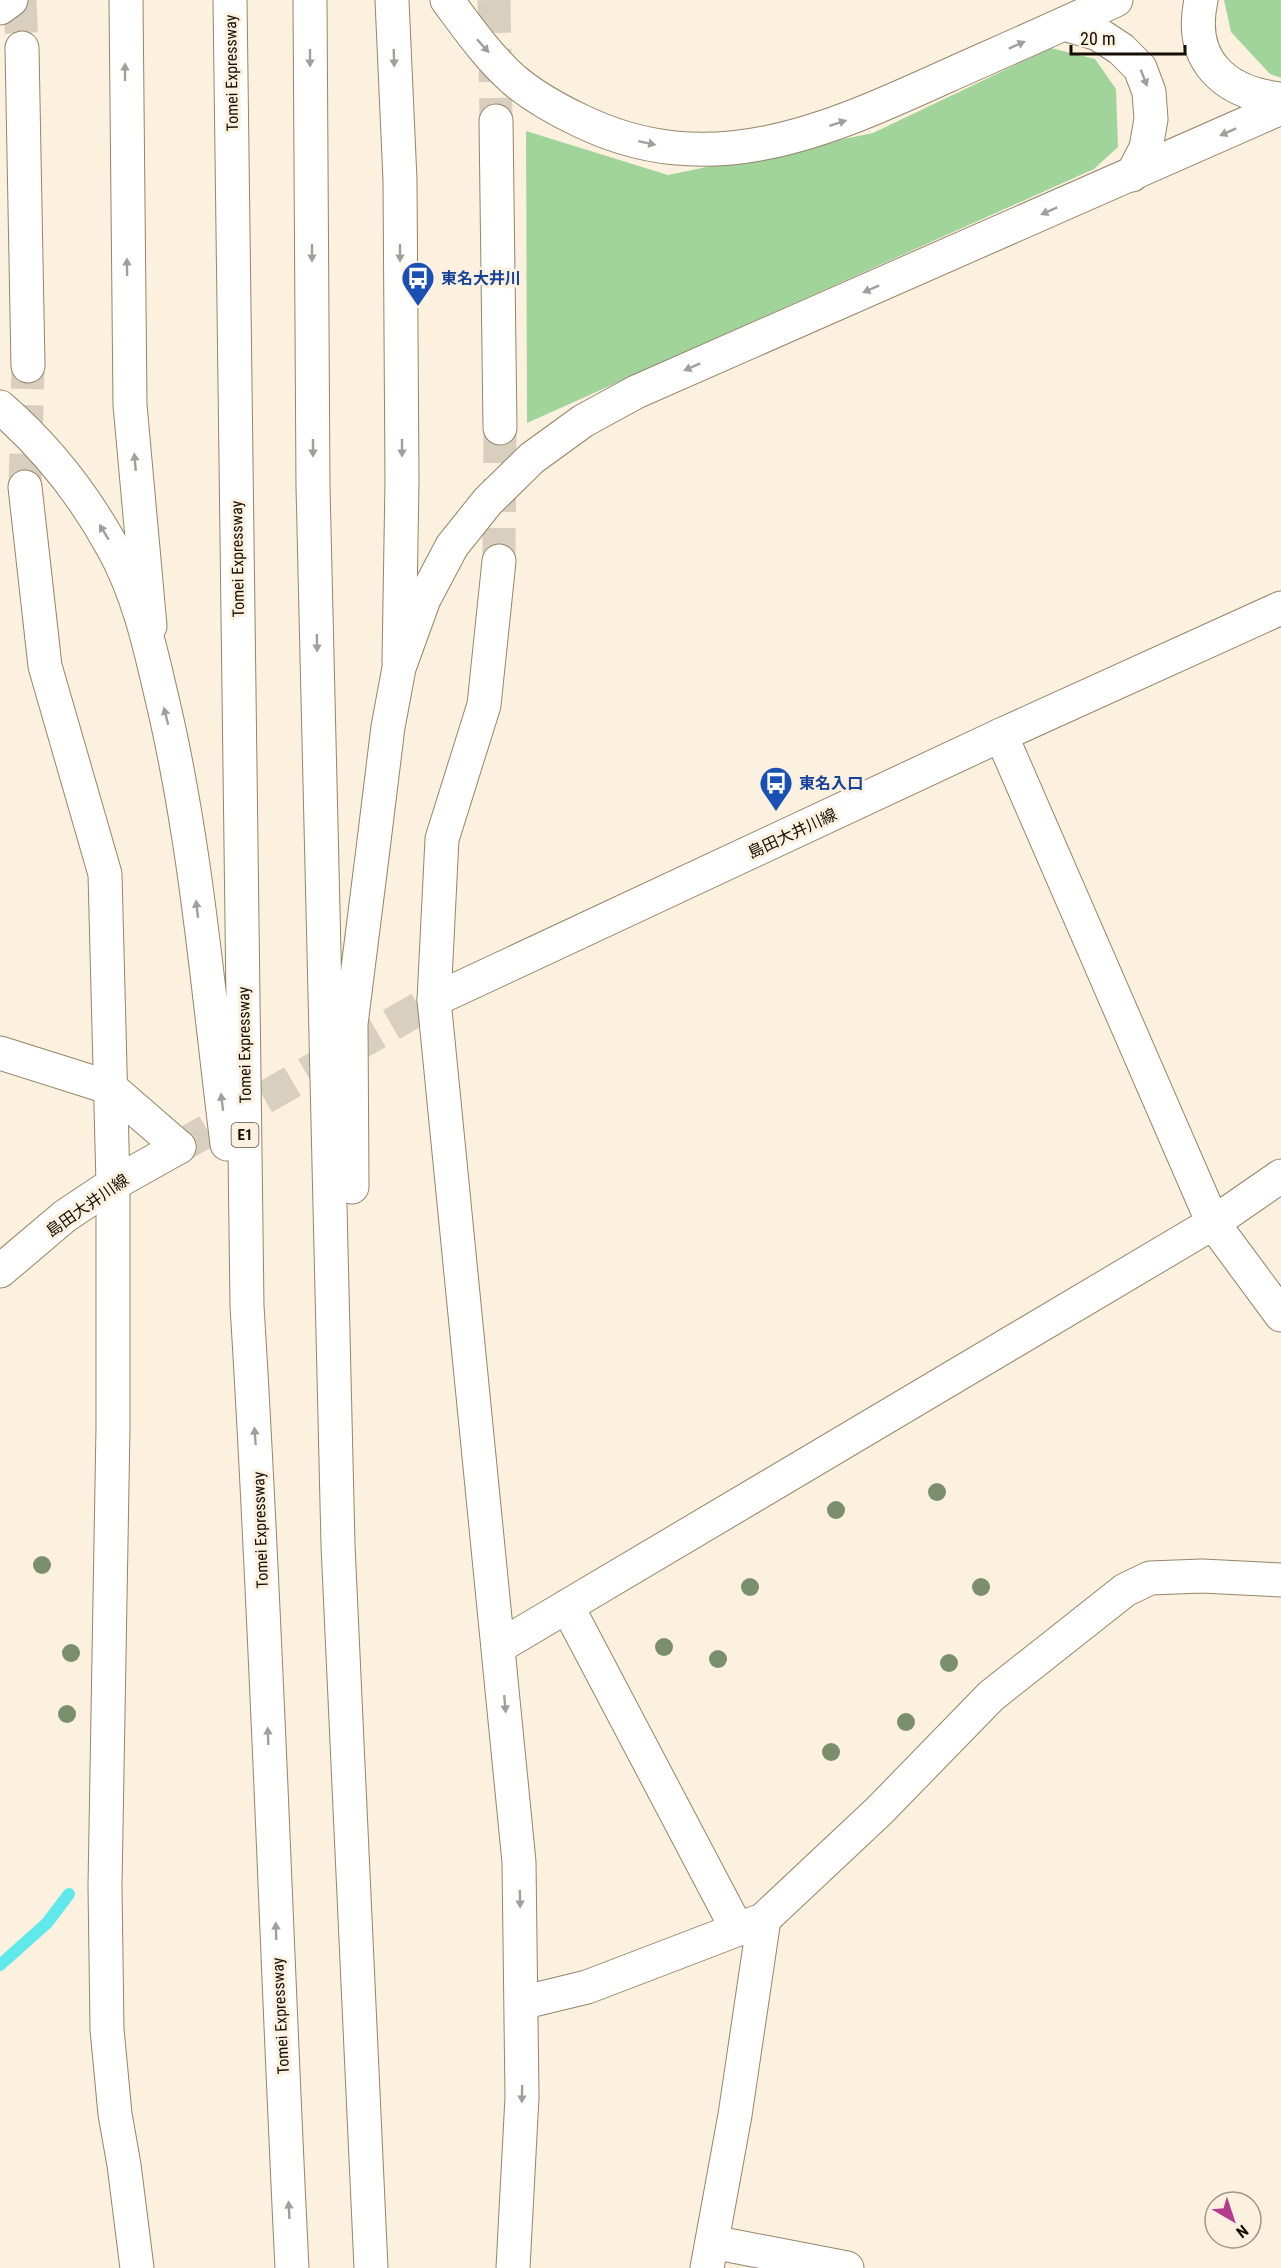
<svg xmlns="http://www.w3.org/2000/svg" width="1281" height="2268" viewBox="0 0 1281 2268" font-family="'Roboto Condensed','Noto Sans JP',sans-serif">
  <rect width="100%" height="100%" fill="#fcf1df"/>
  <!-- green -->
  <path fill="#a0d49b" d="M1224,0H1281V78L1270,74L1231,32Z
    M1051,48L1095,59L1116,89L1118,147L1094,169L527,423L526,131L668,175L873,133Z"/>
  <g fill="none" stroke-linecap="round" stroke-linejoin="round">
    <!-- stream -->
    <path stroke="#5fe9eb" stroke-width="12" d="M0,1965L47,1923L69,1894"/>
    <!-- minor-tunnel -->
    <path stroke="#d9cfbe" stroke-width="33" stroke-dasharray="33 16" stroke-linecap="butt" d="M20,0L22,48
      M494,0L496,121
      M25,487L28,366
      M499,561L500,428"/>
    <!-- major-tunnel -->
    <path stroke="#d9cfbe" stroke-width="33" stroke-dasharray="33 16" stroke-linecap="butt" d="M179,1147L434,1000"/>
    <defs>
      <path id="minor" d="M126,0L130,405L150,626
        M392,0L400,180L402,481L399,661
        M1201,0C1188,60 1224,93 1281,99
        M1064,24L1098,34L1121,49L1140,68L1149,92L1151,119L1146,148L1132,175
        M22,48L28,366
        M496,121L500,428
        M25,487L45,666L105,874L113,1184V1427L105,1886L107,2029L115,2114L124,2165L137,2268
        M499,561L484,705L442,839L434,1000L519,1862L522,2097L513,2268
        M1001,735L1213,1223L1281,1315
        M0,1053L111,1088L179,1147
        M567,1606L737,1929
        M500,1646L1213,1223L1281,1176
        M521,2003L587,1987L757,1922
        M712,2242L847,2268
        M707,2268L735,2115L764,1919L879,1811L991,1696L1125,1590L1150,1578L1202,1576L1281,1580"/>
      <path id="major" d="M434,1000L1001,735L1281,608
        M0,1271L65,1216L113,1184L179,1147"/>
      <path id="highway" d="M230,0L247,1306C267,1626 276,1947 292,2268
        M310,0L313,486L338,1545L371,2268
        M447,0C467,27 488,57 514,80C533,96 556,109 579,120C709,184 826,131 947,76C1003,51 1060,26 1116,0
        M0,8L11,0
        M0,407C45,446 84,495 113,548C137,591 149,642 160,690C196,838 208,992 227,1144
        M352,1187L351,1024L372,857L388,727L399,668L424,599L452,546L488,501L532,458L583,421L636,392L1281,108"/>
    </defs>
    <!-- minor casing -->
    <use href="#minor" stroke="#958569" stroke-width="35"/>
    <!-- major casing -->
    <use href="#major" stroke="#958569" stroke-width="35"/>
    <!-- highway casing -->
    <use href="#highway" stroke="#958569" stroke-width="35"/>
    <!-- minor -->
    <use href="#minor" stroke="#fff" stroke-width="33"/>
    <!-- major -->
    <use href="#major" stroke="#fff" stroke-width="33"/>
    <!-- highway -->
    <use href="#highway" stroke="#fff" stroke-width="33"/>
  </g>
  <!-- trees -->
  <g fill="#7b8f6d">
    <circle cx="937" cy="1492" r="9"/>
    <circle cx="836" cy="1510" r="9"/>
    <circle cx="42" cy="1565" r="9"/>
    <circle cx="750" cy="1587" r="9"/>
    <circle cx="981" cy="1587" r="9"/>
    <circle cx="664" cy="1647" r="9"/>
    <circle cx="71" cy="1653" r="9"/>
    <circle cx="718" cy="1659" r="9"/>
    <circle cx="949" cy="1663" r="9"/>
    <circle cx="67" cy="1714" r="9"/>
    <circle cx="906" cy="1722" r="9"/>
    <circle cx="831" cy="1752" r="9"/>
  </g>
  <!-- one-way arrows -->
  <defs><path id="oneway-solid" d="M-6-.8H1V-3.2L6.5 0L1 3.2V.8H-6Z" transform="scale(1.5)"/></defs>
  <g fill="#a19f9b">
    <use href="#oneway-solid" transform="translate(1017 45) rotate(-24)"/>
    <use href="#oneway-solid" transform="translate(483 46) rotate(48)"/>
    <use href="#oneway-solid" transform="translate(310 58) rotate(90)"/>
    <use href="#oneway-solid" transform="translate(394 58) rotate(88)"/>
    <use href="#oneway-solid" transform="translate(125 72) rotate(-90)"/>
    <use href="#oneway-solid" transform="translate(1144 78) rotate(69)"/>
    <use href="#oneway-solid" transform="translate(838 123) rotate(-18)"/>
    <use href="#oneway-solid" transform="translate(1228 132) rotate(156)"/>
    <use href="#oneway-solid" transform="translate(647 143) rotate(12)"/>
    <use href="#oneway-solid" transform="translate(1049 211) rotate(156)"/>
    <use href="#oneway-solid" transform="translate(312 253) rotate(90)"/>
    <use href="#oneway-solid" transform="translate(400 253) rotate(90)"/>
    <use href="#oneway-solid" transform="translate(127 267) rotate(-91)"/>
    <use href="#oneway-solid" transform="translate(871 289) rotate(156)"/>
    <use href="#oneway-solid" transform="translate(692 367) rotate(156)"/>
    <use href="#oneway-solid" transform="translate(313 448) rotate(90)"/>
    <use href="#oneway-solid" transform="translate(402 448) rotate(90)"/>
    <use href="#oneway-solid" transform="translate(135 462) rotate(-95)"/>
    <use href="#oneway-solid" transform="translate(104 532) rotate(-121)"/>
    <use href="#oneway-solid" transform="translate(317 643) rotate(89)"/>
    <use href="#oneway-solid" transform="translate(166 716) rotate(-104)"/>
    <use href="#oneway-solid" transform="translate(197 909) rotate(-97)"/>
    <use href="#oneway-solid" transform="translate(222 1102) rotate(-97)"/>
    <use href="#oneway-solid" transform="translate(255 1436) rotate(-94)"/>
    <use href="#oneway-solid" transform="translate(505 1704) rotate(85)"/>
    <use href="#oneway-solid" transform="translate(268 1736) rotate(-92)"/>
    <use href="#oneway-solid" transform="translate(520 1899) rotate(89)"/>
    <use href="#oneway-solid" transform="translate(276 1931) rotate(-92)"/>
    <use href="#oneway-solid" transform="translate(522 2094) rotate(91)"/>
    <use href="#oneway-solid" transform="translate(289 2210) rotate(-93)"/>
  </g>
  <!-- icons -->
  <defs>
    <symbol id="bus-pin" viewBox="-11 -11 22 30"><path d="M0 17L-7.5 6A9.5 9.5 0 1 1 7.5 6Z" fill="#1a4fb4" stroke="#fcf1df"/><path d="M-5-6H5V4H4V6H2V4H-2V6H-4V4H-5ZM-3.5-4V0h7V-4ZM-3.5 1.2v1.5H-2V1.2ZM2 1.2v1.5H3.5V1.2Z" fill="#fff"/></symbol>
  </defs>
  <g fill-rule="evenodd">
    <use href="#bus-pin" x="399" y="259" width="38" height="52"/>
    <use href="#bus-pin" x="757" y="764" width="38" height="52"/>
  </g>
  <g text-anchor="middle" stroke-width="6" stroke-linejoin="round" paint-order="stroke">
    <!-- shield labels -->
    <rect fill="#fcf1df" stroke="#5a5246" stroke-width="1.5" x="231.5" y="1123" width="27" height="24" rx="4.5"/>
    <g font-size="15" font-weight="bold" fill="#140e04">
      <text x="245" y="1140">E1</text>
    </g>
    <!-- street labels -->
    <g font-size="16" fill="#140e04" stroke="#fcf1df">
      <text transform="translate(231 73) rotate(-91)" y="6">Tomei Expressway</text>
      <text transform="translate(237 559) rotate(-91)" y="6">Tomei Expressway</text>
      <text transform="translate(792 833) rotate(-25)" y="6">島田大井川線</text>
      <text transform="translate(244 1045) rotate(-91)" y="6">Tomei Expressway</text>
      <text transform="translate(87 1205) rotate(-35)" y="6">島田大井川線</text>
      <text transform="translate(260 1530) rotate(-92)" y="6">Tomei Expressway</text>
      <text transform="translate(280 2016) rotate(-93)" y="6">Tomei Expressway</text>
    </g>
    <!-- transit labels -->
    <g font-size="16" font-weight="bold" fill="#164399" stroke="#fcf1df" text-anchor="start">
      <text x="441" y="284">東名大井川</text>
      <text x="799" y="789">東名入口</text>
    </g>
  </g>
  <!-- north arrow -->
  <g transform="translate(1233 2220) rotate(141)"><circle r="28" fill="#fcf1df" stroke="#9f9687" stroke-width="1.5"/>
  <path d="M0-4.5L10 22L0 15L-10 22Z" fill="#b53b8f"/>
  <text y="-9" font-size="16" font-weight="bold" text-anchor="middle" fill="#140e04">N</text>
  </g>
  <!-- scale -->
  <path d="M1071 45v9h114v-9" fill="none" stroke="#140e04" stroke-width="3"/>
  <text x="1080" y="45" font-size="18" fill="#140e04" stroke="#fcf1df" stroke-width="4.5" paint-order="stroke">20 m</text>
</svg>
